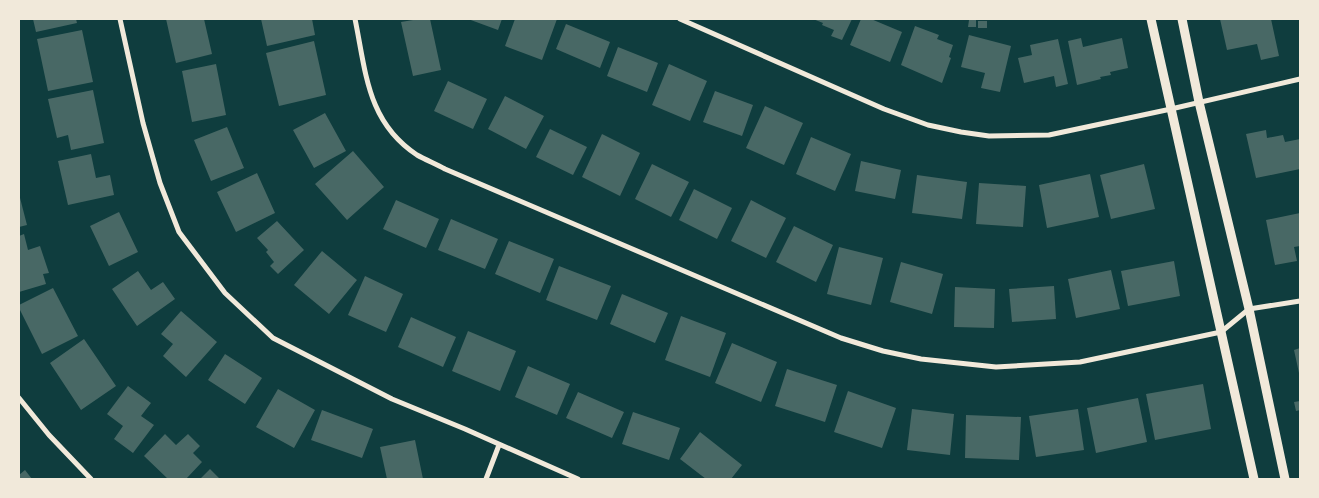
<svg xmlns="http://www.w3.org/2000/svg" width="1319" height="498" viewBox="0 0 1319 498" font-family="Mulish,sans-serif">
  <rect width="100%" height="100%" fill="#0f3d3e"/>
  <!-- building -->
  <path fill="#486865" d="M33,19H76L77,23L36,32Z
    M166,19H204L212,54L176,63Z
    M261,19H312L315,35L267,46Z
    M419,19H430L441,70L413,76L401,22Z
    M468,19H502L498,30Z
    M515,19H557L542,60L505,46Z
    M813,19H852L842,40L831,36L834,30L822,25L823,23Z
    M861,19H871L902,32L890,62L850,45Z
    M1220,19H1271L1279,56L1261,60L1257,44L1227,50Z
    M969,20H976V27H968Z
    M978,21H987V28H978Z
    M566,24L610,42L600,68L556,49Z
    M915,26L939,35L937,39L953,45L949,57L951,58L942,83L901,65Z
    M82,30L93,82L48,91L37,39Z
    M969,35L1011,46L1000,92L981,88L985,73L961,67Z
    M1081,38L1083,47L1122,38L1128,68L1110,72L1111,75L1100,77L1101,79L1077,85L1068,41Z
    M1058,39L1068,84L1056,87L1054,76L1024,83L1018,58L1032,55L1030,45Z
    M314,41L326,95L279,106L266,53Z
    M618,47L658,63L647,92L607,76Z
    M216,64L226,115L192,122L182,71Z
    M669,64L707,81L690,121L652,105Z
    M448,81L487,99L473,129L434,111Z
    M93,90L104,143L71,150L68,135L57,138L48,99Z
    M715,91L753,105L742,136L703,122Z
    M505,96L544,116L526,149L488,129Z
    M765,106L803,123L784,165L746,148Z
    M325,113L346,151L314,168L293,130Z
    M227,127L244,168L211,181L194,140Z
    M550,129L587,147L573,175L536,157Z
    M1266,130L1267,138L1283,135L1285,142L1300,139V169L1256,178L1246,134Z
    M602,134L640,153L620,196L582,177Z
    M811,137L851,154L835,191L796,174Z
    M353,151L384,187L347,220L315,184Z
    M91,154L96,178L110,175L114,195L68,205L58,161Z
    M861,161L901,170L895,199L855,191Z
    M652,164L689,182L671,217L635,199Z
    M1144,164L1155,209L1111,219L1100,175Z
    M257,173L275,213L236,232L217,192Z
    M1090,174L1099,217L1047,228L1039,185Z
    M917,175L967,182L962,219L912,213Z
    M979,183L1026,186L1023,227L976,224Z
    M694,189L732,208L717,239L679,220Z
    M19,194L27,225L19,227Z
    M396,200L439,219L426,248L383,229Z
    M751,200L786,218L766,258L731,241Z
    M119,212L138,252L109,266L90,226Z
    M1300,213V246L1294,247L1297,261L1275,265L1266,220Z
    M451,219L498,239L485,269L438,250Z
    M277,221L304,250L278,274L270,266L274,262L266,252L268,250L257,238Z
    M794,226L833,245L816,282L776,262Z
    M24,234L28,250L40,246L49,273L43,274L46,284L19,292V236Z
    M509,241L554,259L540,293L495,274Z
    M839,247L883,258L871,305L827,294Z
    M322,251L357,280L329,314L294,285Z
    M1174,261L1180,296L1128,306L1121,271Z
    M901,262L943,274L932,314L890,302Z
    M559,266L611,286L597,320L546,300Z
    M1111,270L1120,309L1076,318L1068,279Z
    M138,271L151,290L163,282L175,299L137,326L112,289Z
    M365,276L403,294L386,332L348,315Z
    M1054,286L1056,319L1012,322L1009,289Z
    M955,287L995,289L994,328L954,327Z
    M53,288L78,336L42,354L19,308V305Z
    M622,294L668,313L655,343L610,324Z
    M181,311L217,342L186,377L163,356L173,344L161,334Z
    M681,316L726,333L710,377L665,360Z
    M411,317L456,337L443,367L398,347Z
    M468,331L516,351L500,391L452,371Z
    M84,339L116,386L81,410L50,363Z
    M732,343L777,362L761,402L715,383Z
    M1300,348V373H1299L1294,350Z
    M225,354L262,378L245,404L208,380Z
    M528,366L570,384L557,415L515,397Z
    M787,369L837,385L825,422L775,406Z
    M1203,384L1211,429L1155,440L1146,394Z
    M128,386L151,403L141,416L154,425L133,453L114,439L123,426L107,414Z
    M278,389L315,410L294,448L256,427Z
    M848,391L896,408L882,448L834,432Z
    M578,392L624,412L612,438L566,418Z
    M1138,398L1147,442L1096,453L1087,408Z
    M1300,401V410L1296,411L1294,402Z
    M912,409L954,414L950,455L907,450Z
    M1078,409L1084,450L1036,457L1029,416Z
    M322,410L373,429L362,458L311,440Z
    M633,412L680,428L669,460L622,444Z
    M966,415L1021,417L1019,460L965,458Z
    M700,432L742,465L731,479H706L680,459Z
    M165,434L176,445L188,434L200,446L193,453L202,462L186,479H168L144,456Z
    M415,440L423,479H387L380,447Z
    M210,469L220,479H200Z
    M25,470L32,479H19V475Z"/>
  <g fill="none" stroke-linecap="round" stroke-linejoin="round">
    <!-- minor -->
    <path stroke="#f1e9da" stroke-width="5" d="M120,19L143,123L160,183L179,232L225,293L273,338L392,399L465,429L578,479
      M355,19C366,72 367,122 417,155C426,160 436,164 445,169L841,338L883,351L921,359L996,367L1080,362L1221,332L1249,309L1300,301
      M680,19L884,109L928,125L961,132L989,136L1049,135L1171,109L1300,79
      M19,398L49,435L91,479
      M486,479L499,445"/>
    <!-- tertiary -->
    <path stroke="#f1e9da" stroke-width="9" d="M1151,19L1254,479
      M1182,19L1199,102L1249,309L1285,479"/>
  </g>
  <!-- border -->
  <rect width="1319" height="498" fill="none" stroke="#f1e9da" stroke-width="40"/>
</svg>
